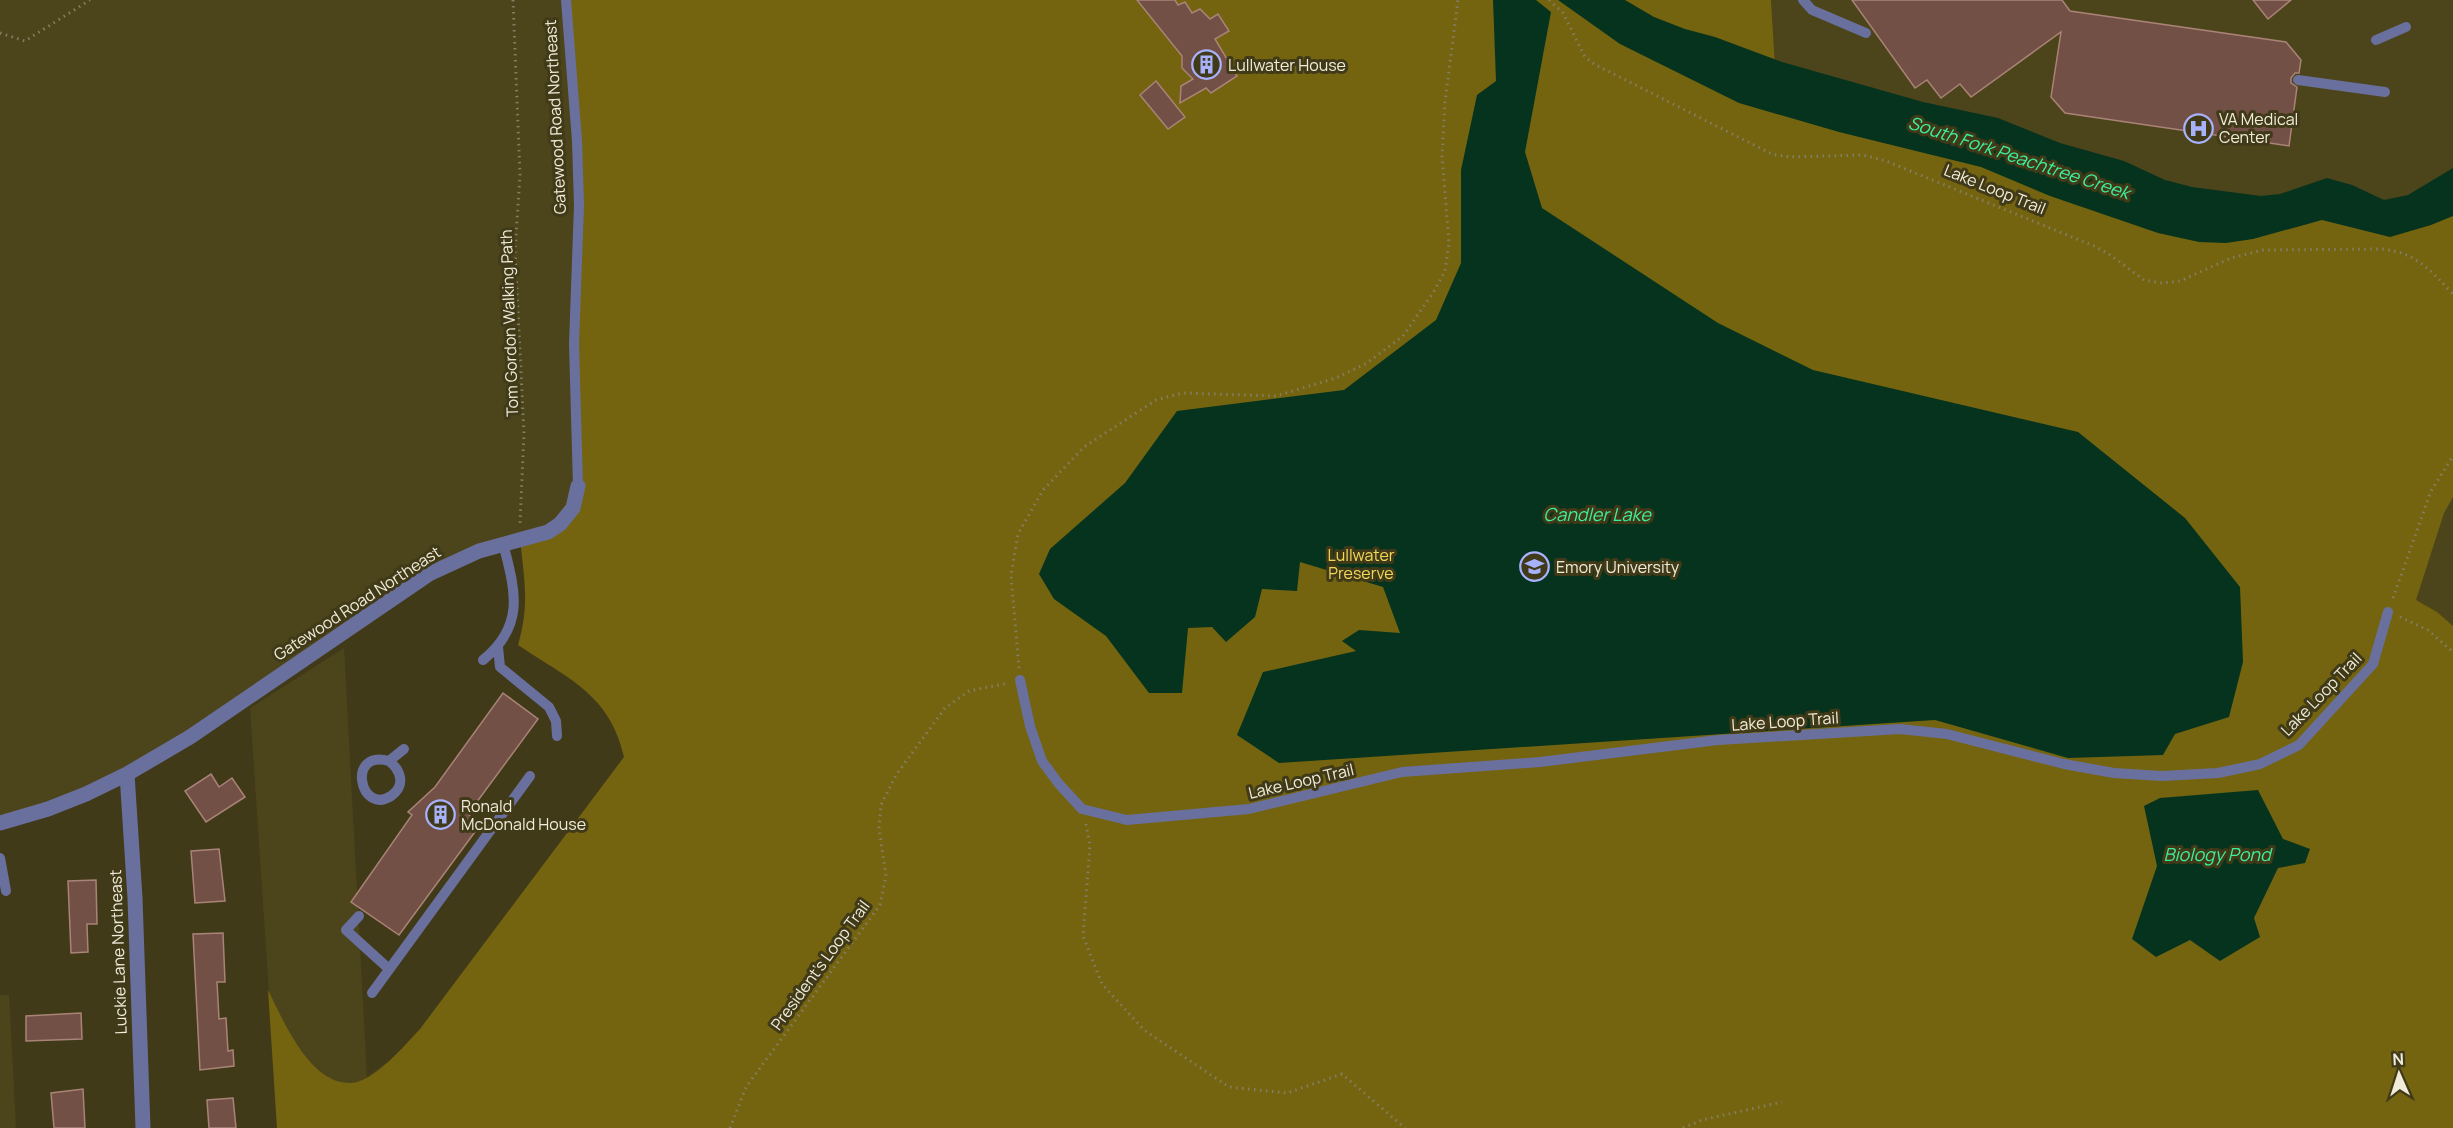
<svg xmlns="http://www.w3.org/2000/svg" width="2453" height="1128" viewBox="0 0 2453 1128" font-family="Manrope,sans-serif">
  <rect width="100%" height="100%" fill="#413a19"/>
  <!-- built -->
  <path fill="#4c441a" d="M0,0H1598L1611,10L1775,84L1771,0H2453V181L2417,202L2375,205L2325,193L2251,206L2189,198L2109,171L1810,94L1929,128L2178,210L2239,217L2335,201L2376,214L2421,211L2453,191V1128H278L250,708L344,648L367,1077L394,1057L420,1029L624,757L615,537L503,543L454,561L429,574L385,603L190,737L127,774L86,794L48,809L0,823Z
    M0,995H9L16,1128H0Z"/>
  <!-- green -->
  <path fill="#746410" d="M566,0H1771L1776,84L2107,185L2376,214L2453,191V497L2444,513L2416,600L2437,612L2453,626V1128H277L268,990C283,1020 310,1085 351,1083C374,1082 405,1045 420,1029L624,757C610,694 567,678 518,645C530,604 524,579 520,538L547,532L573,508L579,205Z"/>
  <!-- water -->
  <path fill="#06331e" d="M1493,0H1536L1551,12L1525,152L1542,208L1718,323L1813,370L2078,432L2185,518L2240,587L2243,662L2229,717L2175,734L2163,755L2068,758L1935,720L1279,763L1237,735L1263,672L1356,651L1342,641L1359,630L1400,633L1383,587L1300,562L1297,591L1262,589L1255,617L1226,642L1212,627L1188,628L1182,693H1149L1106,636L1054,599L1039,574L1050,549L1125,483L1177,411L1344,390L1436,320L1461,263V170L1477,95L1496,81Z
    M1558,0H1625L1654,17L1685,29L1715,37L1782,62L1923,102L1998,118L2060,143L2124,161L2165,180L2192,187L2261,196L2280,194L2327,178L2352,185L2384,200L2408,195L2453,168V216L2431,225L2390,237L2322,220L2253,239L2226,243L2199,242L2158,233L2050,196L1981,167L1839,132L1739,103L1620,44Z
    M2258,790L2283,839L2310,849L2305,863L2278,868L2254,918L2260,937L2220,961L2190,940L2156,957L2132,939L2157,866L2144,806L2160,798Z"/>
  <!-- building -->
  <path fill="#735045" stroke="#a98377" stroke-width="1.5" d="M1137,0H1175L1178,5L1185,2L1192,13L1200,9L1210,19L1218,14L1229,31L1215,39L1237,76L1211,93L1206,88L1180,103L1181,86L1193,79L1182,68V56Z
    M1852,0H2062L2070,11L2286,42L2301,60L2299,73H2295L2291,78V83L2297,87L2289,146L2065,113L2051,97L2061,32L1971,97L1960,84L1941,98L1927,80L1915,88Z
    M2253,0H2291L2268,19Z
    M1156,81L1185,117L1168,129L1140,95Z
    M503,693L538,719L468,814L480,825L399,935L351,902L412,815L408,812L435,787Z
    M211,774L219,787L232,778L245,797L206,822L185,791Z
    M219,849L225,901L195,903L191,851Z
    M96,880L97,924H87L88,952L71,953L68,881Z
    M223,933L225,982H217L219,1019L226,1018L228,1051L233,1050L234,1066L200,1070L193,934Z
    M81,1013L82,1039L26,1041V1016Z
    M83,1089L85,1128H54L51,1093Z
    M233,1098L236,1128H209L207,1100Z"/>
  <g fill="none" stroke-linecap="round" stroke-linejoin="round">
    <!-- path -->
    <path stroke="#847e62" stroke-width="3" stroke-dasharray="1.5 4.5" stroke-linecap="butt" d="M513,0L520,175L515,251L524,434L520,523
      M1549,0L1563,13L1585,57L1594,64L1772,154L1789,157L1863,155L1886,161L2094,246L2109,254L2144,280L2162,283L2180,281L2231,258L2263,250L2382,249C2417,253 2430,270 2453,294
      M0,33L25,41L90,0
      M2393,598L2431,491L2453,456
      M2400,617L2428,630L2453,652
      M1019,668L1011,575L1018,534L1043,490L1084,447L1156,400L1182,393L1276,396L1336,378L1367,363L1403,336L1433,293L1445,271L1449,243L1442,156L1445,102L1458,0
      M1086,824L1090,845L1083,936L1102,984L1144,1030L1229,1087L1287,1093L1342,1074L1405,1128
      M730,1128L746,1087L880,905L886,876L879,828L881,805L896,775L945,708L969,691L1008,683
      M1683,1128L1702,1120L1782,1102"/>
    <!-- service -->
    <path stroke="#6a709d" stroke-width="10" d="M566,0L577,141L579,205L574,344L578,486
      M1803,0L1812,10L1866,33
      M2376,40L2406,27
      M2298,80L2385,92
      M498,647L500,667L549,707L556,721L557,736
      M483,660C526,625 515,590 503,543
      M1020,680L1030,726L1042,761L1059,784L1082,809L1127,820L1249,809L1402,772L1540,762L1718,740L1900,729L1947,734L2064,764L2114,773L2162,776L2218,773L2260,764L2299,745L2373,664L2388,612
      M389,761C401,770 406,786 391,796C360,816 346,749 389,761L404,749
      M0,858L6,891
      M359,916L346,930L389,969
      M372,993L530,776"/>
    <!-- minor -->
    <path stroke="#6a709d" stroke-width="15" d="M127,774L135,898L143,1128
      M0,823L48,809L86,794L127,774L190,737L429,574L479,551L548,532L560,524L573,508L578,486"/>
  </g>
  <!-- icons -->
  <defs>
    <symbol id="building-ring" viewBox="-11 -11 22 22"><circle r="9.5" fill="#413a19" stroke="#a7b1fc" stroke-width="1.5"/><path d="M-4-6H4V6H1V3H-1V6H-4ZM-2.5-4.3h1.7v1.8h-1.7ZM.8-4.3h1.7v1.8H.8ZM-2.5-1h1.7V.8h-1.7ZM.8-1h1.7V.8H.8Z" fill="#a7b1fc"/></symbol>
    <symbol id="hospital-ring" viewBox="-11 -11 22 22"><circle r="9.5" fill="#413a19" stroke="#a7b1fc" stroke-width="1.5"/><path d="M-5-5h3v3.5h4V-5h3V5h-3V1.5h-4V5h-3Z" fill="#a7b1fc"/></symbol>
    <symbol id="university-ring" viewBox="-11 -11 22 22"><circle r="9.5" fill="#413a19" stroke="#a7b1fc" stroke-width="1.5"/><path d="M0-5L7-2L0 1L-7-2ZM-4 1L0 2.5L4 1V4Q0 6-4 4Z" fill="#a7b1fc"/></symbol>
  </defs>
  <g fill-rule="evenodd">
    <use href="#building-ring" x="1190" y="48" width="33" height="33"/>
    <use href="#hospital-ring" x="2182" y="112" width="33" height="33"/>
    <use href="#university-ring" x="1518" y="550" width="33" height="33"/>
    <use href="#building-ring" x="424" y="798" width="33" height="33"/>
  </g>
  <g text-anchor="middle" stroke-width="6" stroke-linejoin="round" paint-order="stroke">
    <!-- poi labels -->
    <g font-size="16" fill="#f0ecd9" stroke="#413a19" text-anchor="start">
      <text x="1228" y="71">Lullwater House</text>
      <text x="2219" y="125">VA Medical<tspan x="2219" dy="18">Center</tspan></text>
      <text x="1556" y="573">Emory University</text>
      <text x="461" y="812">Ronald<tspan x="461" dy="18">McDonald House</tspan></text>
    </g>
    <!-- street labels -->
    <g font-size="16" fill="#f0ecd9" stroke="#413a19">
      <text transform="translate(555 117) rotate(-93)" y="6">Gatewood Road Northeast</text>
      <text transform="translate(1995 189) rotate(22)" y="6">Lake Loop Trail</text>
      <text transform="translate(509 323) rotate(-92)" y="6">Tom Gordon Walking Path</text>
      <text transform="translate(357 603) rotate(-33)" y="6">Gatewood Road Northeast</text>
      <text transform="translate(2321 694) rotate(-46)" y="6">Lake Loop Trail</text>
      <text transform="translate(1785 721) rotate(-4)" y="6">Lake Loop Trail</text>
      <text transform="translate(1301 781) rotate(-13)" y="6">Lake Loop Trail</text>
      <text transform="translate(118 952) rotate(-92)" y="6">Luckie Lane Northeast</text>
      <text transform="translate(820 965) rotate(-54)" y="6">President's Loop Trail</text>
    </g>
    <!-- park labels -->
    <g font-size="16" fill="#f3d95a" stroke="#413a19">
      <text x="1361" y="561">Lullwater<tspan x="1361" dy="18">Preserve</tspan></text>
    </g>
    <!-- water labels -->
    <g font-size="18" font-style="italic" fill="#3bf09d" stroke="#413a19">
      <text transform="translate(2019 158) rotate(18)" y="6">South Fork Peachtree Creek</text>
      <text x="1597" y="521">Candler Lake</text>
      <text x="2217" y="861">Biology Pond</text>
    </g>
  </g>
  <!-- north arrow -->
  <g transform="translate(2399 1074) rotate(357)" stroke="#413a19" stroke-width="4.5" paint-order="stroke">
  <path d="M0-4.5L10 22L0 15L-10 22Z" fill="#f0ecd9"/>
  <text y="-9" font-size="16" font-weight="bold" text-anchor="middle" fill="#f0ecd9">N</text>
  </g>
</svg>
